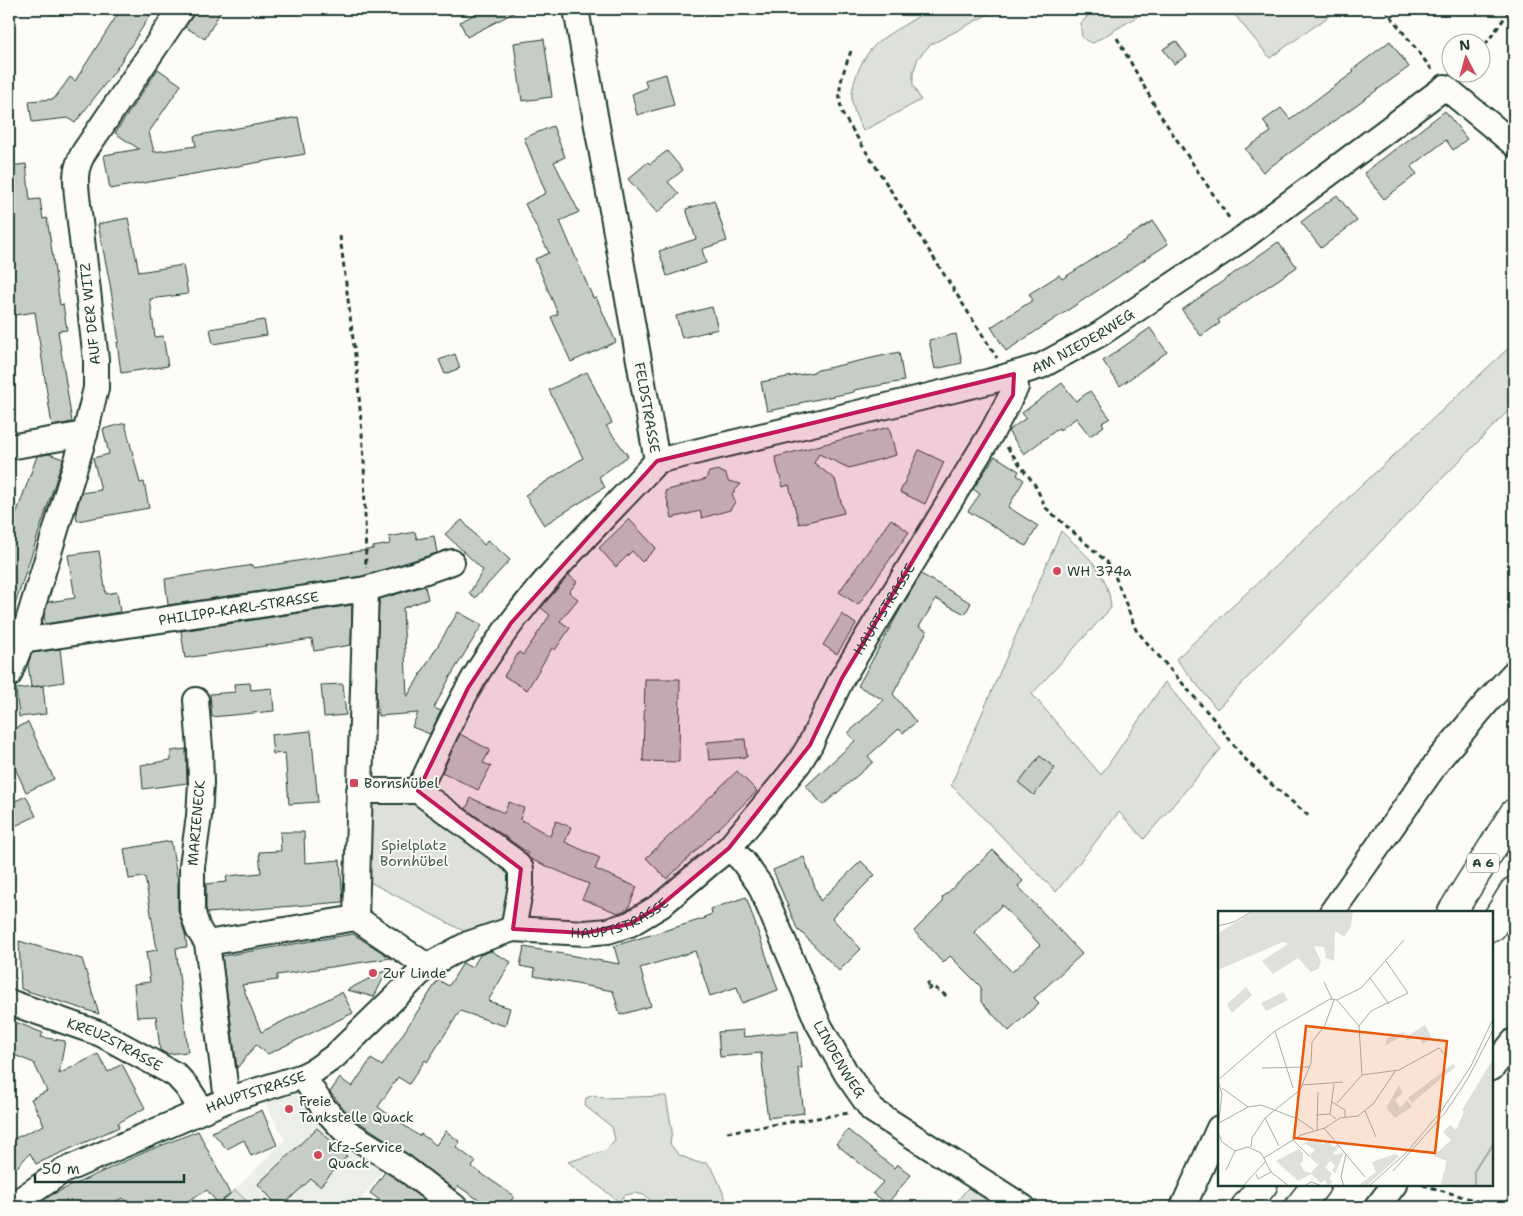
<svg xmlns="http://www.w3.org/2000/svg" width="1523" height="1216" viewBox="0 0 1523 1216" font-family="'Shantell Sans',sans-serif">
  <rect width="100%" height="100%" fill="#fdfcf7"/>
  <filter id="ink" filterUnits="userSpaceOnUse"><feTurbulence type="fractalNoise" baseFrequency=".02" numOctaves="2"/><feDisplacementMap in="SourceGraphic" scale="10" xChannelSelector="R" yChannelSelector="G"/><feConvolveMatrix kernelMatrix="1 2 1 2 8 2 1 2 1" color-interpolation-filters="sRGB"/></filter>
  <g filter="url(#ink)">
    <!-- built -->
    <path fill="#eceee9" d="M302,1080L387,1165L355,1207H253L235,1190L285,1140L260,1094Z"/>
    <!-- green -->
    <path fill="#dde0db" stroke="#7e8e88" d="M929,9H998L930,45L918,58L913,73V85L921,100L863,131C858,121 854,112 852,102C850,84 863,55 877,43C892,30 912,22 929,9Z
      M1088,9H1150L1093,43C1080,40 1081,35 1081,23L1087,17Z
      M1230,9H1339L1270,58Z
      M1514,343V405L1217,709L1176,659Z
      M1061,531C1087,556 1108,570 1111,608L1032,694L1101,775L1165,682L1221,749L1144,839L1119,812L1056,892L951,785Z
      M366,797H417L516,871L507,924L471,935L366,880Z
      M594,1095L603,1098L666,1096L672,1131L670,1144L679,1155L696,1162L707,1163C719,1175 721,1193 730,1207H659L644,1195L635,1193L626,1195L618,1201L568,1162L604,1151L615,1140L612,1127L585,1106L586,1098Z
      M972,1183L1009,1207H952Z
      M235,1190L253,1207H216Z"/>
    <!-- building -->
    <path fill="#c6cdc7" stroke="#1f3d34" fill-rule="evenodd" d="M121,9H154L115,71L75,123L68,118L32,122L29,101L54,99L70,77L75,81Z
      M195,9H222L205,39L185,27L193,16Z
      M485,9H521L467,37L460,22Z
      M544,39L552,97L522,101L514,43Z
      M1176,41L1187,56L1174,64L1163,49Z
      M1390,41L1409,67L1263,172L1245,149L1271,132L1263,121L1281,108L1290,119L1354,72L1352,70Z
      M158,69L181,85L149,132L154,152L196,146L194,136L298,117L305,154L110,189L104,155L139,149L115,133Z
      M666,74L674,105L637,115L632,94L647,88L645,80Z
      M1445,111L1467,139L1453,150L1446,140L1411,167L1417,174L1384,199L1364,173Z
      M553,126L565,157L554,162L579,212L560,221L593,298L596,297L616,342L571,362L551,317L558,314L535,259L549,253L525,204L546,193L524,138Z
      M667,151L683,170L668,182L679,194L657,213L628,179L648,162L650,164Z
      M26,164L30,200L40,199L43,219L47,218L60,305L63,304L67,330L58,331L72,422L52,426L35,312L9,316V248H12L9,226V166Z
      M1337,195L1357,221L1321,248L1301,222Z
      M714,200L727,241L702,249L706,263L667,276L659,251L696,239L686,209Z
      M128,218L139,272L183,265L188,294L150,299L155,337L163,336L168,366L121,373L117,342H119L110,284L98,224Z
      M1153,221L1168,244L1006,351L991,327L1033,300L1029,294L1059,275L1062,279Z
      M1278,242L1297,267L1218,320L1220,323L1201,336L1182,310Z
      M712,307L718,329L682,338L676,316Z
      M264,320L267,335L213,344L210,329Z
      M1150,328L1167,352L1120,386L1103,361Z
      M956,334L962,363L935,369L929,340Z
      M899,352L904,381L854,390V392L799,403L800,405L767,411L761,382L814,372V371Z
      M455,354L460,368L445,374L439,360Z
      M587,372L612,423L606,426L628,456L599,477L605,487L544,525L525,495L583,458L549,390Z
      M1062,383L1076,401L1090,391L1110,418L1102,423L1104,426L1090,436L1076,418L1060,430L1059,428L1024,454L1008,431L1026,418L1022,413Z
      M125,423L140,483L144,482L149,508L77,521L76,512L81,493L101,490L93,458L109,454L103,429Z
      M889,427L896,455L849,468L819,454L814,463L835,479L844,513L799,524L789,485L783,487L775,457Z
      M919,450L944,462L925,504L900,492Z
      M49,454L63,459L12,614L9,613V521L13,523L37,456Z
      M995,456L1019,471L1017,475L1024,480L1008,507L1038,526L1026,546L968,511L980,494L973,489Z
      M718,470L726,474L728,481L741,484L732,494L735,502L730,510L702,518L700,511L672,518L665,491L706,479L709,472Z
      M629,519L656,548L642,562L632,551L616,567L599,548Z
      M891,519L909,532L858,605L839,592Z
      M462,520L484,545L488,540L510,560L475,598L469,594L483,570L445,534Z
      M415,532L417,539L434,536L437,553L363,576L168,605L165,579L253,565V568L373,549V547L390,544L389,537Z
      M99,551L106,594L117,592L120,612L45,624L44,616L48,602L75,598L68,555Z
      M921,574L971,603L965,614L936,599L919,627L927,631L893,694L916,722L903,733L899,729L868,756L873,762L823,805L806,786L855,741L848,733L884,700L858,686L901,608Z
      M569,575L577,582L569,592L578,599L560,621L570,628L555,650L552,648L527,690L504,676L519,652L523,655L550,615L541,608Z
      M425,586L428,599L403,608L407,697L458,612L482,625L450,677L434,708L441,711L430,734L412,727L418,713L378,716L376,696L379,599Z
      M352,605L351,645L314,651L312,639L185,658L181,631Z
      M842,614L856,624L837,654L823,645Z
      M60,649L64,682L31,687L28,664L32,653Z
      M645,679H680L679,762L643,761Z
      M250,683L251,690L272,688L274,711L212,717L210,694L235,692L234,684Z
      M343,684L346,715L324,717L321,685Z
      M43,686L46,714L19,717L16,689Z
      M28,722L54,779L26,792L9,755V731Z
      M311,731L318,802L289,804L285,753L273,754L271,735Z
      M460,734L490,750L483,763L491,766L478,790L442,772Z
      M745,739L747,757L709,760L707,742Z
      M186,749L187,783L143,789L141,765L171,760V751Z
      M1040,756L1055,768L1034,795L1019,783Z
      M737,771L757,791L667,879L646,858Z
      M26,796L36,816L9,829V804Z
      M471,798L504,813L509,802L524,808L520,819L550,836L556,821L571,827L565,842L600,858L595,869L637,887L628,909L618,913L582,899L589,884L530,859L527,855L528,853L466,809Z
      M280,832H304L305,863L340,860L343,902L207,913L206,908V884L227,882L226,876L261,873L259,852L281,851Z
      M171,841L178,882V910L185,933L187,947L176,948L188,1052L167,1054L160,1050L156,1016L137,1017L134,984L150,982L146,952L157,950L145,877L129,879L124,849Z
      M993,850L1023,881L1018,886L1082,954L1034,998L1039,1003L1009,1031L981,1002V987L950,956L943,963L914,931L943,902L942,898ZM1002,905L1040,945L1012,972L974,932Z
      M804,857L820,901L861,861L875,875L832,918L861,949L839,971L800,931H798L773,870Z
      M746,897L778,990L742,1003L737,987L710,996L695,951L640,968L651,1006L620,1015L613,991L534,976L535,969L520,966L524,947L619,964L614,946L706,918L704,917L712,914L711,909Z
      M353,934L391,958L277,975V980L242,985L261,1032L342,992L353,1013L268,1054L256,1045L237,1068L222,956Z
      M19,941L82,959L99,1014L21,989Z
      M491,951L511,962L488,1001L510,1008L505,1026L460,1011L427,1062L425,1060L409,1084L398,1077L378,1107L419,1136L421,1134L436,1145L446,1131L460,1142L456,1147L476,1162L472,1167L514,1196L507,1207H489L458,1186L455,1190L411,1156L351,1117L330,1092L340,1078L352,1087L371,1059L382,1066L438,980L449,986L463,963L472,968L480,955Z
      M388,969L374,997L347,990Z
      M13,1021L43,1033L41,1037L65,1041L59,1074L98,1054L108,1072L122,1064L145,1108L118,1123L119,1127L36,1164L30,1153L9,1176V1141L44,1125L31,1099L47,1091L34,1063L9,1053V1031Z
      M743,1030L744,1037L798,1031L802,1068H798L804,1113L768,1118L764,1090L765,1089L761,1053L720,1057L718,1032Z
      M262,1110L277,1145L251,1156L244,1140L227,1149L212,1132Z
      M317,1128L347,1156L320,1186L311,1179L281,1207H279L258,1184Z
      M848,1130L894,1168L897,1164L911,1175L887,1204L873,1193L883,1182L836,1144Z
      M198,1131L230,1194L218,1204L207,1190L177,1207H131L123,1198L102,1207H34L51,1195L145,1152Z
      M385,1172L395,1178L433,1207H389L370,1193Z"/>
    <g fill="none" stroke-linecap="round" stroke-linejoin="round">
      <defs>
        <g id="minor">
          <path id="s1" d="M576,9L657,461"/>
          <path d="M9,447L85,434"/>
          <path id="s2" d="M657,461L991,381L1041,366L1100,334L1243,238L1445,87L1514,144"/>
          <path id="s3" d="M22,641L366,589L426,571L452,562"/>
          <path d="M9,675L22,641L85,434L96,388V360L77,196C75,177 75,168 84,152L181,9"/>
          <path d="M196,700L200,748L201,783L199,816L192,866V910L198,929L207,943L227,1100"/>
          <path d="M359,791H418L513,860L521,869V886L513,929"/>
          <path d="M418,791C440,746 460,697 488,656C535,584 599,524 657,461"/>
          <path id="s4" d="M729,848L742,860L760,885L818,1023L846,1073L872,1110L1023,1207"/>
          <path d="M1332,912L1440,758L1489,700L1514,673"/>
          <path d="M356,918L366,589"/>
          <path d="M207,943L356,918L427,966"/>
          <path id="s5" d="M9,1002L101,1034L176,1075L187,1087L202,1110"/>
          <path d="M1492,1068L1514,1041"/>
          <path d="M303,1076L323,1107L344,1130L403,1167L455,1207"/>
          <path id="s6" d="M12,1207L17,1202L61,1172L227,1100L303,1076L315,1070L335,1056L427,966L468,944L513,929L585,933L608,931L630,924L660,906L709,864L729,848L783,783L799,763L810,745L842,678L992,432L1016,387L1014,374"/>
          <path d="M1183,1207L1219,1128"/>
          <path d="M1377,1207L1394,1185"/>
        </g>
        <path id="highway" d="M1452,912L1514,813
          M1492,927L1514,891
          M1245,1207L1263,1185
          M1299,1207L1316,1185"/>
      </defs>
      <!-- minor casing -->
      <use href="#minor" stroke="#1f3d34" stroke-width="28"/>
      <!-- highway casing -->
      <use href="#highway" stroke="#1f3d34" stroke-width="31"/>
      <!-- path -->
      <path stroke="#1f3d34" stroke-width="3" stroke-dasharray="5 4" stroke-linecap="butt" d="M1385,9L1433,71
        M1117,38L1159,113L1231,221
        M851,51C843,73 835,91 843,115L997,358
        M1480,52L1511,9
        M340,236L357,371L364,459L366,568
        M1007,447L1035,485L1046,508L1107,562L1115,576L1136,630L1217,723L1243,757L1270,783L1310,817
        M928,982V989
        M928,990L932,986L948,997
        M727,1132L849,1113
        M1423,1185L1487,1204L1491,1207"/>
      <!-- minor -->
      <use href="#minor" stroke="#fdfcf7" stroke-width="24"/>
      <!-- highway -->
      <use href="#highway" stroke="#fdfcf7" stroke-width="28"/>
    </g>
  </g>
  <!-- marked area -->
  <path fill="#c2185b" fill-opacity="0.2" stroke="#c2185b" stroke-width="4" stroke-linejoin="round" d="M1014,374L1013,395L842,678L810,745L729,848L660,906L630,924L585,933L513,929L521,869L418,791L468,688L511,623L657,461Z"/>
  <!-- markers -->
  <g fill="#d1495b" stroke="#fdfcf7" stroke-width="2">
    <circle cx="1057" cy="571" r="5"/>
    <rect x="349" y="778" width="10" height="10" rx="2.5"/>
    <circle cx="373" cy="973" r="5"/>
    <circle cx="289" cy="1109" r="5"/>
    <circle cx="318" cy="1155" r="5"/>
  </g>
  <g text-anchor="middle" stroke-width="4" stroke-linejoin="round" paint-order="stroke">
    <!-- shield labels -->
    <rect fill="#fdfcf7" stroke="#62766e" stroke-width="1" x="1467" y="853.5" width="32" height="19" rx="4"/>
    <g font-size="12" font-weight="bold" fill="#1f3d34">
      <text x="1483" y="867">A 6</text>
    </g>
    <!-- street labels -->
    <g font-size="14" fill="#1f3d34" stroke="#fdfcf7">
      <text transform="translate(90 314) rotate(-96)" y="5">AUF DER WITZ</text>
      <text dy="5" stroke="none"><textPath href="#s2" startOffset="444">AM NIEDERWEG</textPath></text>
      <text dy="5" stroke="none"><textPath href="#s1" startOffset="405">FELDSTRASSE</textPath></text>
      <text dy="5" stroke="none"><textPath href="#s3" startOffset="219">PHILIPP-KARL-STRASSE</textPath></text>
      <text dy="5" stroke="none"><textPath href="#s6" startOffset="1111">HAUPTSTRASSE</textPath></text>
      <text transform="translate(196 823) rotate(-85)" y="5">MARIENECK</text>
      <text dy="5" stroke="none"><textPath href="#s6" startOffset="691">HAUPTSTRASSE</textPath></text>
      <text dy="5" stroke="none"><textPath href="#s5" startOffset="114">KREUZSTRASSE</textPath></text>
      <text dy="5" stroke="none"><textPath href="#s4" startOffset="240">LINDENWEG</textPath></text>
      <text dy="5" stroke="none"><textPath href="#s6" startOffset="271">HAUPTSTRASSE</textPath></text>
    </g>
    <!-- poi labels -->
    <g font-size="14" fill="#1f3d34" stroke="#fdfcf7" text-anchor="start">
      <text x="1067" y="576">WH 374a</text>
      <text x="364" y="788">Bornshübel</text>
      <text x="383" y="978">Zur Linde</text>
      <text x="299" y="1106">Freie<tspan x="299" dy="16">Tankstelle Quack</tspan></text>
      <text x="328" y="1152">Kfz-Service<tspan x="328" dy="16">Quack</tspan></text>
    </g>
    <!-- park labels -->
    <g font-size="14" fill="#455e55" stroke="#fdfcf7">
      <text x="414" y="850">Spielplatz<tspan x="414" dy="16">Bornhübel</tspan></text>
    </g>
  </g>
  <!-- overview -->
  <g transform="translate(1218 911)">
    <rect width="275" height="275" fill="#fdfcf7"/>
    <path d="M37,0H135L133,15L126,26L117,20L116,50L108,47L106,36L96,35L103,51L100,58L93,61L80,47L55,63L44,50L70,33L65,31L0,59V22ZM28,76L34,84L14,102L9,93ZM65,81L70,89L48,100L43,92ZM207,114L214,127L205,133L201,127L188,129L187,123L167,135L169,127L185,121L191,124ZM275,148V275H222L229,250L216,245L233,229L225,221L232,214L238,219L246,201L244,199ZM235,153L237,156L194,192L190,187ZM181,174L185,182L177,189L182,197L189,189L194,196L177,207L168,197ZM98,227L105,234L109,230L116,236L119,233L122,235L115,242L117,244L126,241L117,263L114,259L117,255L112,250L107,256L114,263L111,267L115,271L109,275L107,269L103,272L93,263L80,270L58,250L81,238L85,242V250L82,253L86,260L93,262L100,254L91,245L97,239L88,233L81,234ZM177,243L181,245L176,250L148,275H140L158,261L154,251Z" fill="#dde0db"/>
    <path fill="none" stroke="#aeb8b1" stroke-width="2.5" d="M258,275V261L275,234"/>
    <path fill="none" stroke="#a4b0a9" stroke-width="1" d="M0,15L16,11L35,0M152,67L171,93M106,71L114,88M119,89L141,115L144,164M141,115L153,100L190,82L168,50M57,120L75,177M44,157L92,156M144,164L181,159L221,137L229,146M0,169L57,120L112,88L119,89L143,77L186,29M0,170L4,183L0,217M84,174L125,171M4,177L30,196M114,191L127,199V206M119,192L144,164M147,200L158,226M112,203L116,173M98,204L112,203L118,208M47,207L61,235M1,212L30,196L43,194L80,208L96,219M106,217L147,266M99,219L100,181M0,221L4,231L17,240L30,236L43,242L53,261L71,275M75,229L91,245M33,236L34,227L47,207L82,179L93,152L94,131L107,114L116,89M46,247L83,224L107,217L122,207L140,205L155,193L178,159M8,259L17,240M175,260L227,202L249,169L275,119M38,263L40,268L53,261M25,275L47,251M86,275L93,271L104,275M126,275L123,266L128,243M151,275L188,242L224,199L253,155L275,108"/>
    <path fill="#e8590c" fill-opacity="0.15" stroke="#e8590c" stroke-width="2.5" d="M88,115L229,130L217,242L76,227Z"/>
    <rect width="275" height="275" fill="none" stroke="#1f3d34" stroke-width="2.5"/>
  </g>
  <!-- margin -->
  <rect width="1523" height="1216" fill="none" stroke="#fdfcf7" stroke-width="30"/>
  <rect x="15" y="15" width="1493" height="1186" fill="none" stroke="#1f3d34" stroke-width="2" filter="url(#ink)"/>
  <!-- north arrow -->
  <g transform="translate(1466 58) rotate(354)"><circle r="24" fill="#fdfcf7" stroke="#a4b0a9"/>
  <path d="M0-4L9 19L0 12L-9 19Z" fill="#d1495b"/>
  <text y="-8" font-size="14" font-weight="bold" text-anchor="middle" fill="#1f3d34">N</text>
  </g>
  <!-- scale -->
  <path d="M35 1174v8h149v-8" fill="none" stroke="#1f3d34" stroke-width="2.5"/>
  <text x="42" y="1174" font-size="15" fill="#1f3d34" stroke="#fdfcf7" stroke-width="4" paint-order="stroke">50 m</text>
</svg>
